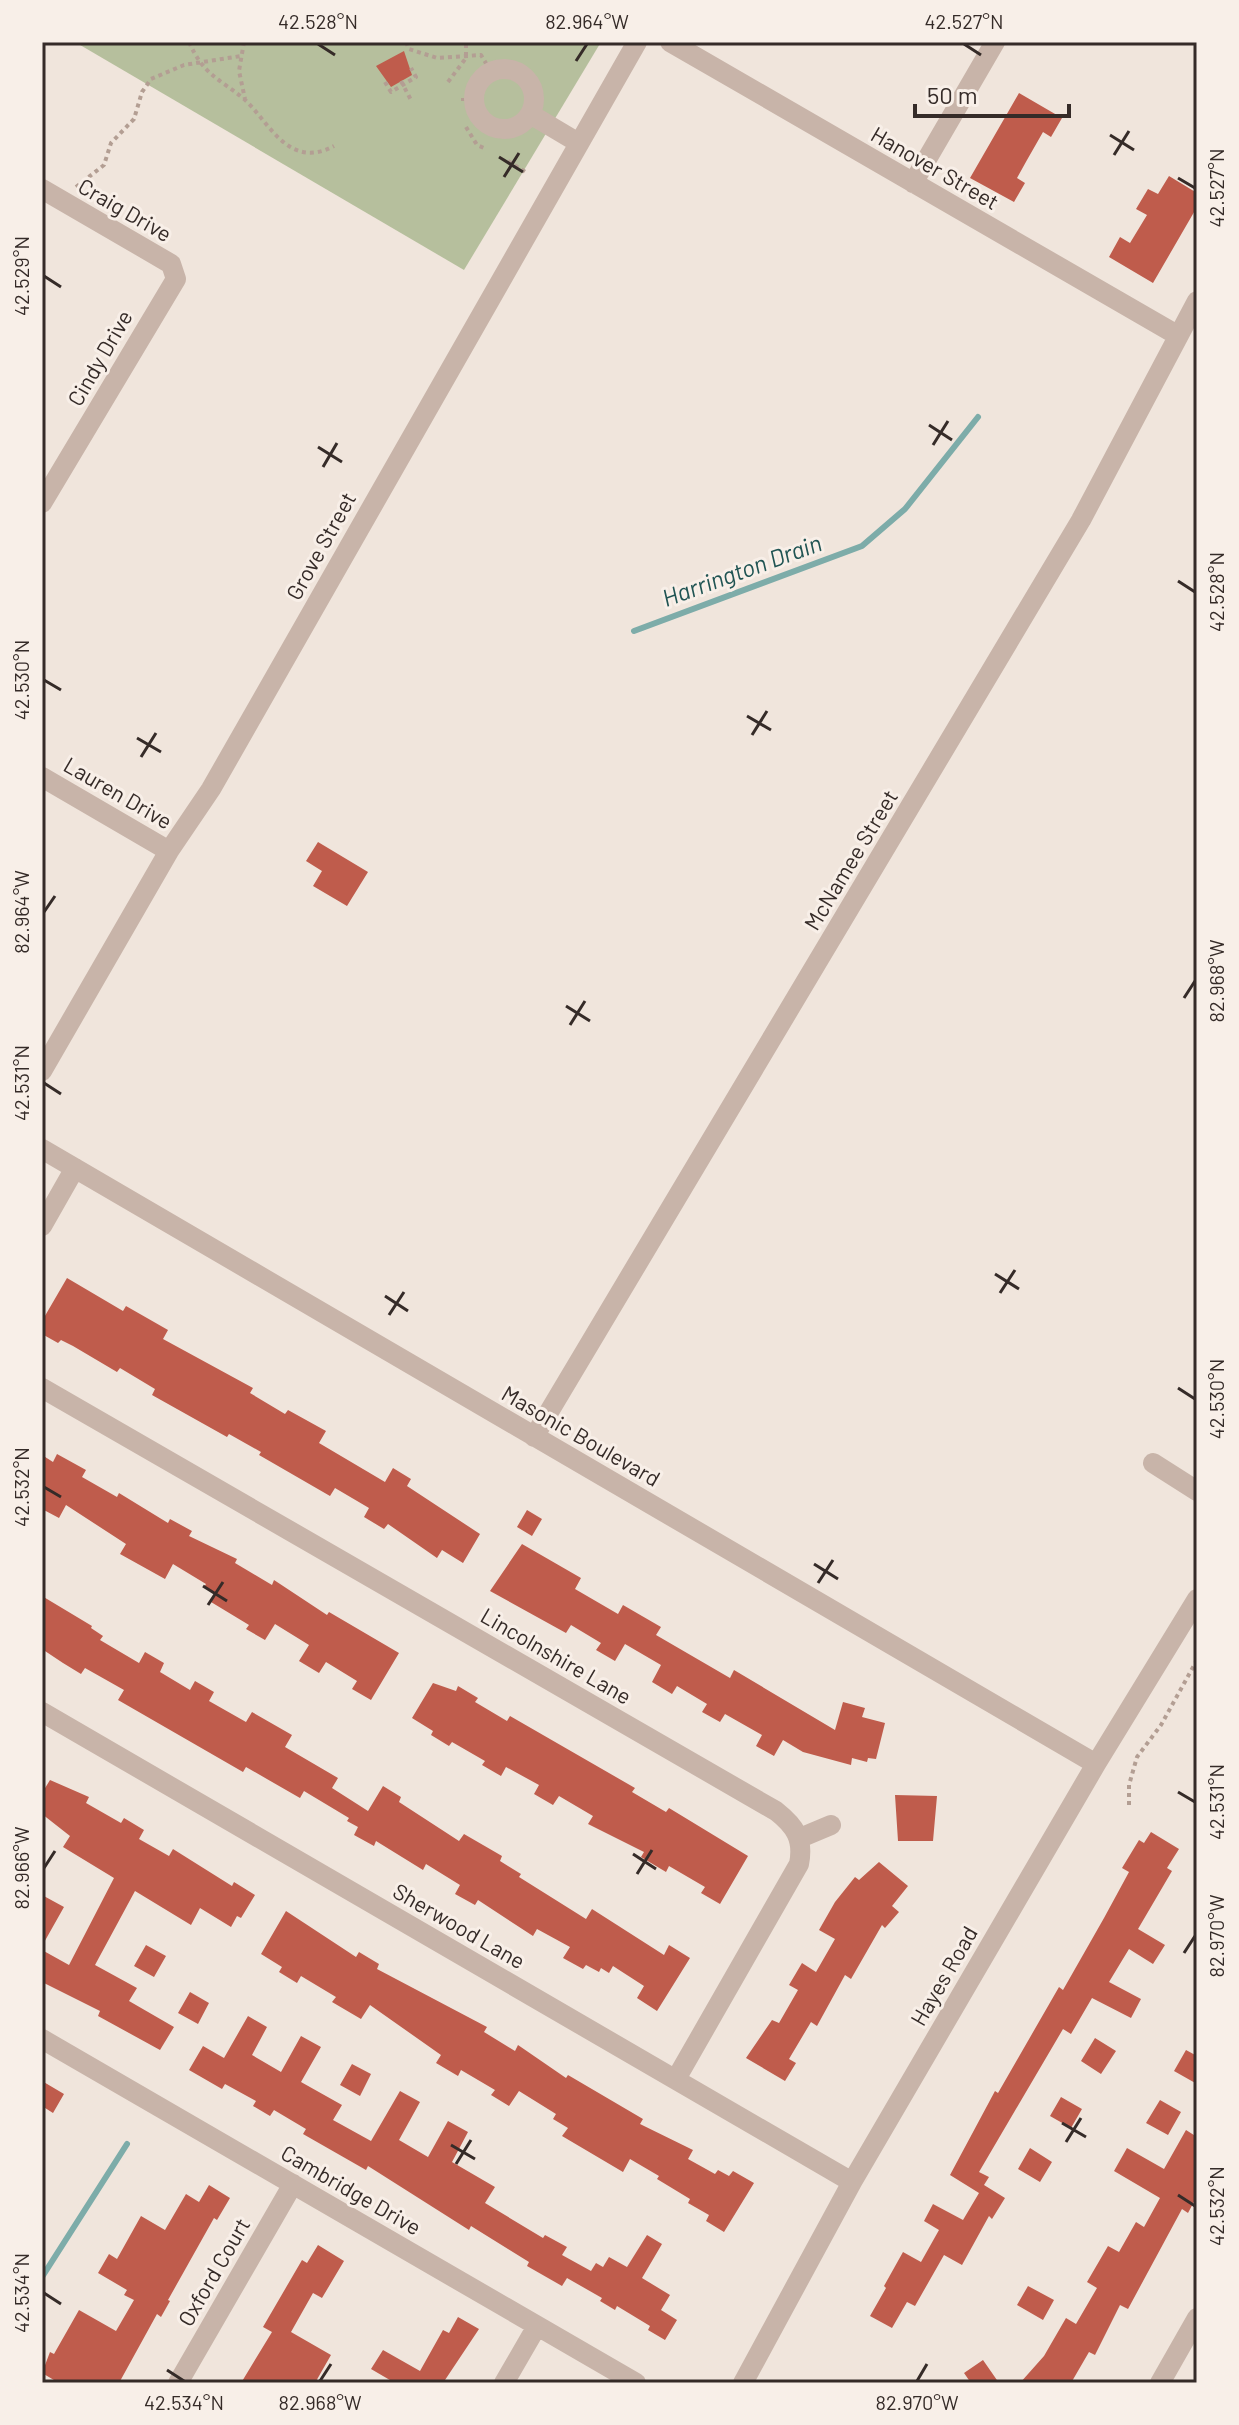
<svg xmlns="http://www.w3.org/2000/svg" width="1239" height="2425" viewBox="0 0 1239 2425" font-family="Barlow,sans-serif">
  <rect width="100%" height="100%" fill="#f0e5dc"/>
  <!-- green -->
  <path fill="#b6bf9d" d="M75,42H601L464,270Z"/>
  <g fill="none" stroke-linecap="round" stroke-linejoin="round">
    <!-- stream -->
    <path stroke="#7daca9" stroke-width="6" d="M634,631L862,546L905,509L978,417
      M42,2277L127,2144"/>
  </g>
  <!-- building -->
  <path fill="#bf5c4c" d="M404,51L412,75L391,87L376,66Z
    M1019,93L1062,118L1051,137L1043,132L1027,160L1017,178L1025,183L1014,202L970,178Z
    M1169,176L1197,193V207L1153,283L1109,257L1120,237L1130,243L1147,215L1136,209L1148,189L1158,194Z
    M318,842L368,872L347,906L313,886L322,871L306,861Z
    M67,1278L123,1311L126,1306L168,1330L163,1339L253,1388L250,1393L285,1414L288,1410L326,1431L319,1443L385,1482L393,1468L411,1479L407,1486L480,1534L463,1563L442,1550L437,1558L388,1524L384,1529L364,1517L369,1508L335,1488L330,1496L259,1455L261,1452L229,1434L227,1437L152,1395L155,1389L120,1368L117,1372L73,1346L61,1340L58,1343L42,1334V1321Z
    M57,1454L86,1470L82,1477L117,1497L119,1493L168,1523L170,1519L192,1531L189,1536L237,1559L235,1563L272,1585L274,1580L327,1615L329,1612L399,1653L371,1700L352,1689L357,1681L326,1662L319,1673L299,1661L309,1645L275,1624L265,1640L246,1629L249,1625L211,1602L216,1594L204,1587L206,1584L173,1564L165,1579L120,1554L126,1544L66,1505L59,1518L42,1509V1455L53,1462Z
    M527,1510L542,1519L532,1536L517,1527Z
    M522,1544L581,1578L575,1589L618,1614L623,1605L661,1627L656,1635L730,1678L734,1670L835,1730L843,1702L865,1708L862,1717L885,1723L876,1759L868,1758L867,1762L852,1758L851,1765L803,1752L783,1740L774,1756L756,1746L762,1735L725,1714L720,1722L702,1712L707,1704L677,1686L672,1694L652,1682L661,1665L625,1644L615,1661L596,1650L601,1643L571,1625L566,1633L490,1591Z
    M42,1596L92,1626L91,1628L103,1636L100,1640L139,1663L145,1652L164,1663L160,1672L190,1690L195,1681L214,1692L209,1701L246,1722L252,1712L292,1735L285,1747L338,1778L332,1788L368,1811L383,1786L401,1797L399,1802L459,1841L464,1834L502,1856L500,1861L521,1874L519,1877L586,1919L592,1909L664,1955L669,1945L690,1958L657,2011L637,1998L644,1986L613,1966L609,1973L601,1968L599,1972L586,1965L583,1969L563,1958L570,1947L537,1929L533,1936L478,1900L475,1905L455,1894L460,1885L426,1864L423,1870L376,1841L374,1846L354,1835L358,1827L347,1821L349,1818L304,1791L300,1798L246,1767L243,1772L118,1700L124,1690L85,1668L81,1674L63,1663L42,1649Z
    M433,1683L456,1691L458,1686L478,1698L475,1702L507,1721L510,1716L635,1788L632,1792L666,1812L669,1808L748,1856L720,1904L701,1893L705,1887L669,1866L666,1872L641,1857L644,1852L588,1824L593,1816L559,1796L553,1805L534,1794L539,1785L506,1767L501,1776L482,1765L485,1761L452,1742L449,1746L431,1735L433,1731L412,1718Z
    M50,1780L89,1797L86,1803L121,1823L124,1818L144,1830L139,1839L169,1856L173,1849L232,1886L234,1882L255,1895L241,1918L237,1916L231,1927L200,1908L191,1925L135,1891L95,1965L137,1988L129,2001L174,2027L160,2050L98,2016L100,2011L42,1982V1950L69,1965L114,1878L63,1847L70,1836L42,1814V1793Z
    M895,1795L937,1796L933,1841H898Z
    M1151,1832L1179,1849L1167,1868L1172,1871L1138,1929L1165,1945L1153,1964L1129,1949L1109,1982L1141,1999L1131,2018L1092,1998L1071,2034L1063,2029L979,2172L989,2177L984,2185L1005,2198L992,2219L989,2216L962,2265L944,2255L915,2306L907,2302L892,2328L870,2316L886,2288L884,2286L903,2252L921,2262L939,2230L924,2221L933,2204L963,2220L979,2193L950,2175L995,2091L998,2093L1059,1987L1063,1990L1104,1918L1129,1872L1122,1868L1139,1840L1144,1843Z
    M879,1862L908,1886L892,1906L899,1912L885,1928L882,1925L851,1979L845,1975L817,2026L811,2022L789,2059L796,2063L785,2081L746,2058L772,2020L779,2023L798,1990L789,1985L802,1963L816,1972L835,1939L819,1930L835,1902L855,1877L859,1880Z
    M42,1895L64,1907L42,1946Z
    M286,1911L356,1957L359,1952L379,1964L377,1969L487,2027L484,2032L515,2051L518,2045L566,2078L568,2075L643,2119L640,2124L693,2150L688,2159L715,2174L718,2170L729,2176L733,2171L754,2183L724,2232L706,2221L709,2215L688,2203L690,2199L657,2179L659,2176L630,2159L623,2172L562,2136L568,2128L553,2119L556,2114L519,2091L509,2106L491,2095L495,2090L461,2070L458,2076L436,2063L441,2055L370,2005L361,2019L332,2002L336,1997L301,1976L297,1983L279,1972L282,1967L261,1954Z
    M146,1945L166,1956L154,1977L134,1966Z
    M190,1992L209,2003L198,2024L178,2013Z
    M248,2016L267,2027L252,2055L281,2072L301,2036L321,2047L301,2082L342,2105L333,2120L371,2141L400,2091L420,2102L399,2140L428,2157L448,2121L468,2132L452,2162L495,2187L485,2203L543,2238L545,2235L567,2247L562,2255L591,2271L596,2263L603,2267L609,2257L627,2267L647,2235L662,2244L642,2278L670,2295L661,2310L677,2320L665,2340L648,2330L650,2326L617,2306L615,2310L600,2301L602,2298L567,2278L562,2286L527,2266L529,2262L471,2226L469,2230L368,2166L366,2170L303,2134L306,2129L274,2110L270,2116L253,2106L256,2101L225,2084L222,2089L189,2070L203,2046L224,2058Z
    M1095,2038L1116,2051L1101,2074L1081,2061Z
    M1186,2050L1197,2056V2084L1174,2071Z
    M352,2064L371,2074L360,2096L340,2085Z
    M42,2081L64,2094L53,2113L42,2106Z
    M1061,2097L1082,2109L1071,2128L1050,2116Z
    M1160,2100L1181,2112L1168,2135L1146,2123Z
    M1186,2130L1197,2137V2196L1188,2213L1182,2209L1128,2309L1120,2305L1095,2355L1089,2352L1071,2383H1020L1044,2356L1066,2318L1076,2324L1097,2288L1087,2282L1108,2246L1119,2252L1136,2222L1144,2227L1160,2198L1114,2171L1127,2148L1164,2169Z
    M1030,2148L1052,2162L1040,2182L1018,2169Z
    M209,2185L230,2198L217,2220L214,2218L168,2300L170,2301L161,2317L157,2314L119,2383H59L42,2373L50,2352L54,2354L79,2310L116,2331L134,2300L124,2295L127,2290L98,2273L109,2254L117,2259L141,2216L165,2230L186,2194L199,2202Z
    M318,2245L344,2261L322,2298L313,2293L291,2332L331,2355L315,2383H241L272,2332L263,2327L302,2260L307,2263Z
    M1028,2286L1054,2300L1043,2320L1017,2305Z
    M458,2317L479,2329L443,2383H395L371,2369L383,2350L420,2371L443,2330L449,2333Z
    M983,2360L999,2383H971L964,2373Z"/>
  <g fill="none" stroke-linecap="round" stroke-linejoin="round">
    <!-- path -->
    <path stroke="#b39e93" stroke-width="4" stroke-dasharray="4 4" stroke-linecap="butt" d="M189,42C204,76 219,78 244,99C268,120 288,171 334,146
      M244,42L239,71L245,99
      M406,42L409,49L437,58L481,55L487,65
      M401,81L412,102
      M385,82L391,92L416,77L411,68
      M448,82L466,58V42
      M463,98V101
      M466,127L477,145L484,148
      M508,161L527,173
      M76,187L104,165L111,143L134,119L142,92L151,79L184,65L241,56
      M1129,1805V1785L1137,1757L1161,1725L1197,1660"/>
    <!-- minor -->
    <path stroke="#c8b4a9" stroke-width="20" d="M670,42L1177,335
      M474 99a30 30 0 1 1 60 0a30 30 0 1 1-60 0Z
      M530,114L577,142
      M913,183L995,42
      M42,189L171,264L176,279L42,503
      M42,777L169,851
      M42,1071L169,851L211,789L637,42
      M42,1149L1096,1764
      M42,1226L75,1168
      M42,1388L776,1811C795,1826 804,1839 799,1864L676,2079
      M534,1437L1081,520L1197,301
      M1153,1463L1197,1491
      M42,1712L852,2182
      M800,1838L831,1825
      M42,2039L636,2383
      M178,2383L293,2184
      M504,2383L537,2326
      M743,2383L852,2182L1096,1764L1197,1599
      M1160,2383L1197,2318"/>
  </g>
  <!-- ticks -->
  <path fill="none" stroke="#352b28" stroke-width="3" d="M318,44L335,55M964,44L981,55M576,61L587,44M1110,135L1134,150M1114,155L1129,131M499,157L523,172M504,177L519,153M1178,178L1195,188M44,276L61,287M929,425L952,440M933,445L948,421M318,447L342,462M323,467L337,443M1178,581L1195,592M44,680L61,690M747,716L771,730M752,735L767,711M137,738L161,752M141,757L156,733M44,912L55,896M1184,998L1195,981M566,1006L590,1021M570,1025L585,1001M44,1083L61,1094M995,1274L1019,1289M1000,1293L1015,1270M385,1296L408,1311M389,1315L404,1292M1178,1388L1195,1399M44,1487L61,1497M814,1564L838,1579M818,1583L833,1560M203,1586L227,1601M208,1605L223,1582M1178,1792L1195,1802M633,1854L656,1869M44,1868L55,1851M637,1874L652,1850M1184,1953L1195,1936M1062,2123L1086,2137M1066,2142L1081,2118M451,2145L475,2159M456,2164L471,2140M1178,2195L1195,2206M44,2293L61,2304M167,2370L184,2381M320,2381L331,2364M917,2381L927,2364"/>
  <g text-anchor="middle" stroke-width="6" stroke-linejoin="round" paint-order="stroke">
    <!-- street labels -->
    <g font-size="22" fill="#352b28" stroke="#f8efe8">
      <text transform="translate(935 168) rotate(30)" y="8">Hanover Street</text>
      <text transform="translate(125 210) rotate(30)" y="8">Craig Drive</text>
      <text transform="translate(100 358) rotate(-60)" y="8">Cindy Drive</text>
      <text transform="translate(321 546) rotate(-61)" y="8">Grove Street</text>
      <text transform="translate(118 793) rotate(30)" y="8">Lauren Drive</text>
      <text transform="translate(851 860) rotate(-59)" y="8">McNamee Street</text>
      <text transform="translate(581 1436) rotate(30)" y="8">Masonic Boulevard</text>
      <text transform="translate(556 1656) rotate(30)" y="8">Lincolnshire Lane</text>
      <text transform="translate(459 1926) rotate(30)" y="8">Sherwood Lane</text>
      <text transform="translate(944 1976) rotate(-60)" y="8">Hayes Road</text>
      <text transform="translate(351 2190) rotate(30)" y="8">Cambridge Drive</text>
      <text transform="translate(214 2272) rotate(-60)" y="8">Oxford Court</text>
    </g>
    <!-- water labels -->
    <g font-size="24" font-style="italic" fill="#205453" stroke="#f8efe8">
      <text transform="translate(742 571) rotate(-20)" y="8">Harrington Drain</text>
    </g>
  </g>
  <!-- border -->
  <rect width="1239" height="2425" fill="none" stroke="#f8efe8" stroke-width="88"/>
  <!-- scale -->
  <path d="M915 104v12h154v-12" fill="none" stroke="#352b28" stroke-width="4"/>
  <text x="927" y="104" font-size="24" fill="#352b28" stroke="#f8efe8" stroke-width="6" paint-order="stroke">50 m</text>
  <rect x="44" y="44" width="1151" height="2337" fill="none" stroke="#352b28" stroke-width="3"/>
  <g font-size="20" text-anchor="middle" fill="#352b28">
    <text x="318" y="29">42.528°N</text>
    <text x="587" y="29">82.964°W</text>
    <text x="964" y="29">42.527°N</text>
    <text transform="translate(1217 188) rotate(-90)" y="7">42.527°N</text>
    <text transform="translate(22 276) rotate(-90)" y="7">42.529°N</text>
    <text transform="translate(1217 592) rotate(-90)" y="7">42.528°N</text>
    <text transform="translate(22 680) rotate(-90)" y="7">42.530°N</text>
    <text transform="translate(22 912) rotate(-90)" y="7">82.964°W</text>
    <text transform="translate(1217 981) rotate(-90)" y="7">82.968°W</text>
    <text transform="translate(22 1083) rotate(-90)" y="7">42.531°N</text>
    <text transform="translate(1217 1399) rotate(-90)" y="7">42.530°N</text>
    <text transform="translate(22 1487) rotate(-90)" y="7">42.532°N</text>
    <text transform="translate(1217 1802) rotate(-90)" y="7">42.531°N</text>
    <text transform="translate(22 1868) rotate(-90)" y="7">82.966°W</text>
    <text transform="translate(1217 1936) rotate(-90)" y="7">82.970°W</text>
    <text transform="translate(1217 2206) rotate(-90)" y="7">42.532°N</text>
    <text transform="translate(22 2293) rotate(-90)" y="7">42.534°N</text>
    <text x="184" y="2410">42.534°N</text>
    <text x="320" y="2410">82.968°W</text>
    <text x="917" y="2410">82.970°W</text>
  </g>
</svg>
